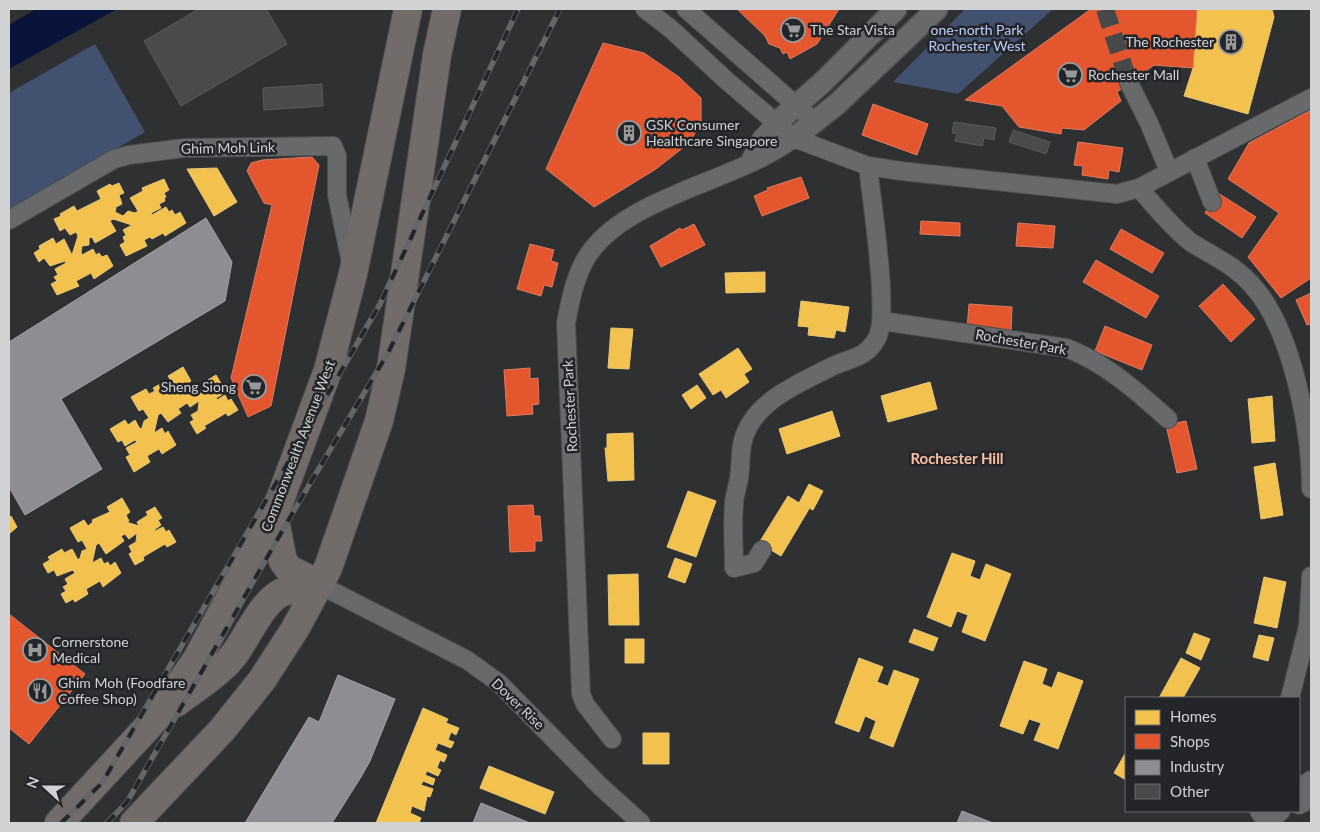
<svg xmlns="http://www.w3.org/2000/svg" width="1320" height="832" viewBox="0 0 1320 832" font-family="Lato,sans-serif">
  <rect width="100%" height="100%" fill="#2e3032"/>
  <!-- green -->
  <path fill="#435170" d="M965,9H1053L958,94L893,82Z
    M95,44L145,132L9,211V93Z"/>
  <!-- water -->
  <path fill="#09143a" d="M36,9H117L9,69V25Z"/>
  <!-- homes -->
  <path fill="#f2c14e" stroke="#e8c676" d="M1197,9H1272L1274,17L1248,114L1184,96L1193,68Z
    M217,168L237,202L214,216L187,169Z
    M164,179L169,190L164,193L166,197L164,198L165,201L159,204L161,208L151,213L152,215L166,207L169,212L172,210L175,215L180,212L186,223L165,236L163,233L152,239L150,237L144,240L147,246L126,256L120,245L125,242L123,237L126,235L123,230L132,225L113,219L110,221L116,231L95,243L92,237L89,238V245L82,246L81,252L82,255L93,249L96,255L99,253L102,257L107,255L113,266L94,279L91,273L76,281L79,286L57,295L51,284L57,281L54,277L58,275L55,269L66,263L65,261L50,266L44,258L39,262L34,253L40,249L39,246L53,238L56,244L64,239L72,255L78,236L76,232L70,235L65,228L60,231L54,219L61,216L60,214L74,206L77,211L101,199L97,191L110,184L112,186L119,183L124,193L119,195L122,204L116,207L115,212L123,216L128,211L135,213L138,211L130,198L143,191L142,188Z
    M765,272V292L726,293L725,273Z
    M801,301L849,307L845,332L836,330L834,338L808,335L809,327L798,326Z
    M611,328L633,329L629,369L608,368Z
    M738,348L752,369L744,374L749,382L726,398L721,390L713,395L699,374Z
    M183,367L191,381L187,384L191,389L188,391L201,395L199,391L210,384L208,380L216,375L223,387L220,389L223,394L216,398L217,400L225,395L228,401L231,399L238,410L228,416L226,413L204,426L206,428L197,434L190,422L194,420L191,415L198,411L199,401L190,407L187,403L178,409L181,413L168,422L161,413L158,415L154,433L162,428L165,434L168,431L176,445L162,454L159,449L147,456L150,462L134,472L126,457L130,455L126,448L137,442L135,440L125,446L122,440L118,442L110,429L125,420L128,425L135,420L140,429L142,428L144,421L149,418L143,409L139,411L131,397L146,389L149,394L155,391L153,388L164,382L166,384L171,381L168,376Z
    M930,382L937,409L888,422L881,396Z
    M697,385L706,398L691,409L682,395Z
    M1272,396L1275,441L1252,443L1248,399Z
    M832,411L840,436L787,454L779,429Z
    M633,433L634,480L608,481L605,448H607V434Z
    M1275,463L1283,515L1261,519L1254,467Z
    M809,484L823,491L813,510L799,503Z
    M688,491L716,501L696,557L667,547Z
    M788,496L809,509L781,556L759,543Z
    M122,498L130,512L126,515L129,521L126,522L139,526L137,522L148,515L146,512L155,507L162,518L158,520L161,525L154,530L155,531L163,527L166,532L169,530L176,542L167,547L165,544L143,557L144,560L135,565L129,554L132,552L129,546L136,542L137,533L129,539L125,534L121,536L124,541L106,554L99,543L96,545L92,563L101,558L104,564L108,562L110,566L115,562L121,573L103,587L100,581L86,589L88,594L75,602L73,599L66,603L61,594L66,591L63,587L68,584L65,579L75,573L73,570L57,576L54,570L48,573L43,564L50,560L48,557L62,549L64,553L72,549L78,560L80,558L82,551L87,549L82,540L78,542L70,528L84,520L88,526L93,522L92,520L110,512L107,507Z
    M11,516L17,527L9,534V518Z
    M952,553L975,561L970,576L980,580L986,564L1011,574L985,641L962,632L968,615L957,611L951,627L927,617Z
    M675,558L692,564L685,583L668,577Z
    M638,574L639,625H609L608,575Z
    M1264,577L1286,582L1277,628L1254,623Z
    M914,629L938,638L933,651L909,642Z
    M1194,633L1210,639L1201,660L1186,653Z
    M1259,635L1274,638L1268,661L1253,657Z
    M625,639H644V663H625Z
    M859,658L883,667L877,682L888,686L894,670L919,679L893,747L870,738L876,721L865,716L859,732L835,723Z
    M1181,658L1200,668L1183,698H1159Z
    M1024,661L1047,669L1042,684L1052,688L1058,672L1083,681L1058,749L1034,740L1041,723L1029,719L1023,734L1000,726Z
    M423,708L448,719L446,723L459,728L456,735L451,732L448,740L454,742L451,748L438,743L435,750L447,755L444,762L440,760L437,768L441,770L438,776L427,771L425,775L435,779L433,785L423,781L421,785L433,789L430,797L427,796L424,811L412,806L410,813L421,818L419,823H376Z
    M643,733H669V764H643Z
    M1126,752V780L1114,773Z
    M489,766L554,792L545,814L480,788Z"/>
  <!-- shops -->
  <path fill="#e4572e" stroke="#de7c60" d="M737,9H839L817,44L790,59L787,52L783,54L780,48L769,44L765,36Z
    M1091,9H1197L1193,68L1154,65L1117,92L1121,101L1084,130L1062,128L1061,134L1019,127L1002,106L965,100Z
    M603,43L644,53L679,77L701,98V123L689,143L656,169L594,207L546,169Z
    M873,104L928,124L917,155L862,135Z
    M1311,110V278L1281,298L1248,257L1279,213L1228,179L1249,143Z
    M1078,142L1123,148L1119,172L1109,170L1108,179L1082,175L1083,166L1074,165Z
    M312,157L319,165L271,406L248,417L231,378L272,205L264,203L247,171L251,163L262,160Z
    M801,177L809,198L762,216L754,196L768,190L767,188Z
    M1218,193L1256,217L1242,238L1205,213Z
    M921,221L960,223V236L920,234Z
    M1018,223L1055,226L1053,248L1016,246Z
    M694,224L705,245L661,267L650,246L680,228L682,230Z
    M1121,229L1164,253L1152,273L1110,249Z
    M530,244L554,250L551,261L558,263L552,287L544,285L541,296L517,289Z
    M1096,260L1159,296L1146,318L1083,282Z
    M1223,284L1255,319L1231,342L1199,306Z
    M1311,293V324L1307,325L1296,300Z
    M969,304L1012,307L1011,332L967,329Z
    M1105,326L1152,345L1142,370L1095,351Z
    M530,368V379L538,378L539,404L532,405L533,414L507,416L504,370Z
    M1186,421L1197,469L1177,473L1166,425Z
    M533,505L534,516H540L542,541H535V551L510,552L508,506Z
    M9,614L85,674L29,744L9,728V714L11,710L9,708Z"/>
  <!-- industry -->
  <path fill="#8d8d92" stroke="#a1a2a6" d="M206,218L232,262L225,301L61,399L102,469L25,515L9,487V342Z
    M338,675L395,699L370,761L361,777L332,823H245L309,717L319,722Z
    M481,803L530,823H473Z
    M962,811L993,823H957Z"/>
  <!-- building -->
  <path fill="#484a4b" stroke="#595b5c" d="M199,9H266L287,44L181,106L144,41Z
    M322,84L323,106L264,110L263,88Z
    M954,122L996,128L994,140L984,138L982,146L955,141L957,134L952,133Z
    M1013,130L1050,142L1046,154L1009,142Z"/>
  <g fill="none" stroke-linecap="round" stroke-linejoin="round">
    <!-- minor-tunnel -->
    <path stroke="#46484a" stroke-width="18" stroke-dasharray="18 9" stroke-linecap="butt" d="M1105,9L1129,83"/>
    <defs>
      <path id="minor" d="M645,9L671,29L727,81L794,138L868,166L901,171L1117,194L1139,188L1311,98
        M686,9L815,122
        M1129,83L1149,123L1169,171
        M1195,158L1212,202
        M749,163L761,139L775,124
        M1139,188C1154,205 1174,230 1192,243C1213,256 1234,265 1251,284C1292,327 1311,431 1311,489
        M9,220L114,159L129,155L184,148L333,146L337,156V195L351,263
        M882,321L1066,348C1103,361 1139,393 1168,419
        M762,550L754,563L734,568C734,547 732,525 734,504C734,495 738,487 739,478C741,466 740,452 743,440C754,401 798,384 831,367C849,358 866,359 877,338C890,316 871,197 868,166
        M320,585L467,660L499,683L600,786L641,823
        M1290,698L1308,626L1311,576
        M612,739L585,704L581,694L566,323C570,302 574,281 584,262C618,197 738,182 794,138
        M1299,788L1311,780
        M1299,805L1311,799
        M1259,811L1267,823
        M1269,823L1281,811"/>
      <path id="tertiary" d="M775,124L823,82L896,9
        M794,138L837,104L937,9"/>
      <path id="primary" d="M274,516L283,561L289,569L320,585
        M176,703C195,688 218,675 233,656C247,639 263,597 286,591C297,588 309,587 320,585
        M59,823L155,719L197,659L274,516L328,370L353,274L408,9
        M134,823L222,730L262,680L295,629L328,568L379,421L391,369L437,55L447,9"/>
    </defs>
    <!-- minor casing -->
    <use href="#minor" stroke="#4b4c4e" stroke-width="20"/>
    <!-- tertiary casing -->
    <use href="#tertiary" stroke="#4b4c4e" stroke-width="24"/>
    <!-- primary casing -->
    <use href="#primary" stroke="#4b4c4e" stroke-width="30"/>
    <!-- minor -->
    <use href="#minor" stroke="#68696b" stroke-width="18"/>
    <!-- tertiary -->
    <use href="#tertiary" stroke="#68696b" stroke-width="21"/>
    <!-- primary -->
    <use href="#primary" stroke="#716c69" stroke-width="28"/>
    <defs>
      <path id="rail" d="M61,823L102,783L380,304L518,9
        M107,823L127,802L296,507L388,353L560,9"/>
    </defs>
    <!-- rail casing -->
    <use href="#rail" stroke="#656668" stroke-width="5.5"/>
    <!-- rail -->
    <use href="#rail" stroke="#232529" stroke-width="4" stroke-dasharray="11" stroke-linecap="butt"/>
  </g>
  <!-- icons -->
  <defs>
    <symbol id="supermarket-ring" viewBox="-11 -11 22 22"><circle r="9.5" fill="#232529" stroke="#98999b" stroke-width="1.5"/><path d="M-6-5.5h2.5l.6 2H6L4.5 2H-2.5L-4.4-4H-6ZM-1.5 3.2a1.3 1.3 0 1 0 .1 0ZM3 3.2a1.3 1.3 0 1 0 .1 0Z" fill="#98999b"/></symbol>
    <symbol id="building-ring" viewBox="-11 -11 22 22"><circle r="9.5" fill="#232529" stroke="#98999b" stroke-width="1.5"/><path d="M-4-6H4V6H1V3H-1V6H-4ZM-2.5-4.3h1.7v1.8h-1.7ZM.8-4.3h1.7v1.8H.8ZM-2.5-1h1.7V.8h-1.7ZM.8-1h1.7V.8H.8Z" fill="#98999b"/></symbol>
    <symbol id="hospital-ring" viewBox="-11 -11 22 22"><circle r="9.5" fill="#232529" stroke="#98999b" stroke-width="1.5"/><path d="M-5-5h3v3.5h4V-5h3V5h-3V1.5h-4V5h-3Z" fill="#98999b"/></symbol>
    <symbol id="restaurant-ring" viewBox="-11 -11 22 22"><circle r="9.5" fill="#232529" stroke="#98999b" stroke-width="1.5"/><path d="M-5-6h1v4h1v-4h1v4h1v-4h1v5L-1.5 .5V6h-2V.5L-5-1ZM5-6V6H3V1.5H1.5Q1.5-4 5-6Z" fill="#98999b"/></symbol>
  </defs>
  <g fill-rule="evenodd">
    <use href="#supermarket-ring" x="779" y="16" width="28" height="28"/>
    <use href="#building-ring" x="1217" y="28" width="28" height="28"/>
    <use href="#supermarket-ring" x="1056" y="61" width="28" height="28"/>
    <use href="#building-ring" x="615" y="119" width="28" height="28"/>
    <use href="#supermarket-ring" x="240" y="373" width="28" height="28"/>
    <use href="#hospital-ring" x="21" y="636" width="28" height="28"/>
    <use href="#restaurant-ring" x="26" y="677" width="28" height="28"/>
  </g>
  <g text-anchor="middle" stroke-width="5" stroke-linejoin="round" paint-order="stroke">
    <!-- poi labels -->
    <g font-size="14" fill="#d1d2d4" stroke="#232529" text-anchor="start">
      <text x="810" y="35">The Star Vista</text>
      <text x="1214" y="47" text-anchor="end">The Rochester</text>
      <text x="1088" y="80">Rochester Mall</text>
      <text x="646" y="130">GSK Consumer<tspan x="646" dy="16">Healthcare Singapore</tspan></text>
      <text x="236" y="392" text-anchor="end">Sheng Siong</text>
      <text x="52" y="647">Cornerstone<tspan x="52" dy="16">Medical</tspan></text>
      <text x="58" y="688">Ghim Moh (Foodfare<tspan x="58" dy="16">Coffee Shop)</tspan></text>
    </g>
    <!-- park labels -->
    <g font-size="14" fill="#bacefb" stroke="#232529">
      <text x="977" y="35">one-north Park<tspan x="977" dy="16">Rochester West</tspan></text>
    </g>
    <!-- street labels -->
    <g font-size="14" fill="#d1d2d4" stroke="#232529">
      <text transform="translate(228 148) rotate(-1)" y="5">Ghim Moh Link</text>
      <text transform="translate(1021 342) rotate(10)" y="5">Rochester Park</text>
      <text transform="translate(570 406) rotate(-93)" y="5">Rochester Park</text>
      <text transform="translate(298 446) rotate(-69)" y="5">Commonwealth Avenue West</text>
      <text transform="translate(518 704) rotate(44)" y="5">Dover Rise</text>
    </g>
    <!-- neighbourhood labels -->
    <g font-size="15" font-weight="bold" fill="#fabea2" stroke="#232529">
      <text x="957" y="464">Rochester Hill</text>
    </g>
  </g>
  <!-- border -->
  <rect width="1320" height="832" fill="none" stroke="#d1d2d4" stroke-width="20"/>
  <!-- legend -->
  <rect x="1125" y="697" width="175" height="115" fill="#232529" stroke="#696a6d"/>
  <rect x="1135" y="710" width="25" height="15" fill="#f2c14e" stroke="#696a6d"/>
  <text x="1170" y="722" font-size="15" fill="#d1d2d4">Homes</text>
  <rect x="1135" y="734" width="25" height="15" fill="#e4572e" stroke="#696a6d"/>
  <text x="1170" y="747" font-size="15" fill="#d1d2d4">Shops</text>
  <rect x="1135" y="760" width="25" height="15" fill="#8d8d92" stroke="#696a6d"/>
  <text x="1170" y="772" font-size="15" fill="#d1d2d4">Industry</text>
  <rect x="1135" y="784" width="25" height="15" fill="#484a4b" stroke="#696a6d"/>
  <text x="1170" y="797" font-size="15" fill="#d1d2d4">Other</text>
  <!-- north arrow -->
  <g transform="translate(45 787) rotate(291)" stroke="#232529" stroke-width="4" paint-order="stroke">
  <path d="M0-4L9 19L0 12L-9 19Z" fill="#d1d2d4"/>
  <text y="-8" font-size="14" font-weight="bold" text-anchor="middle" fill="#d1d2d4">N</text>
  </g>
</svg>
